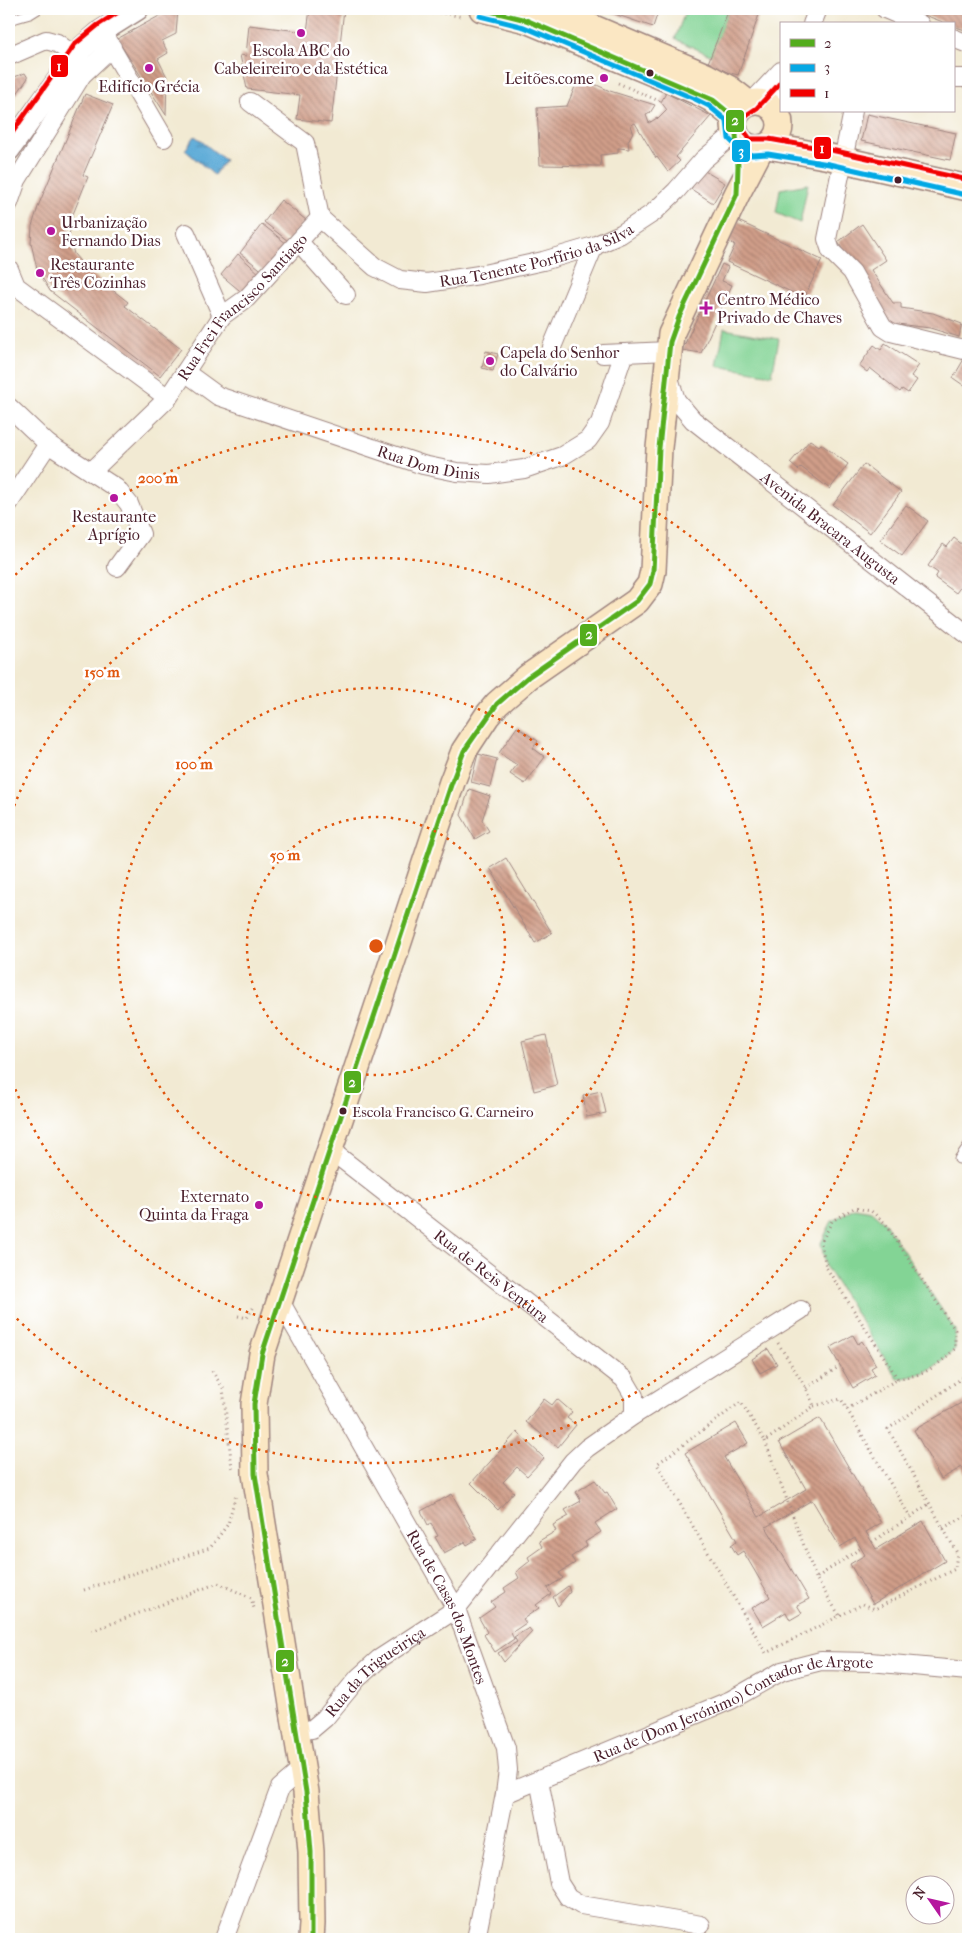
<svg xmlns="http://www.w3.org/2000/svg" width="977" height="1948" font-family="'IM FELL French Canon',serif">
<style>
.green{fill:#83d495;stroke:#667a60}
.water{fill:url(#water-ripples);stroke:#546682}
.building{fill:url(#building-back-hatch)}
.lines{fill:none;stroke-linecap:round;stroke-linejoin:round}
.service-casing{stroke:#9e847f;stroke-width:11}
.minor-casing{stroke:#9e847f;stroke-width:20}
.tertiary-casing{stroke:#9e847f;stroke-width:25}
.secondary-casing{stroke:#9e847f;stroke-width:28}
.path{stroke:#9e847f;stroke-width:3;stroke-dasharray:1 4;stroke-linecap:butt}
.service{stroke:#fff;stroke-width:9}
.minor{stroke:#fff;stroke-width:18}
.tertiary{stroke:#fff;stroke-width:22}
.secondary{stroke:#fbe7c3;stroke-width:25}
.bus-1-casing{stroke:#fff;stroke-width:9}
.bus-2-casing{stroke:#fff;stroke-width:9}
.bus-3-casing{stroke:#fff;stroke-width:9}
.bus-1{stroke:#54ad1d;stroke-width:5}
.bus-2{stroke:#06a8e4;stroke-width:5}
.bus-3{stroke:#f20000;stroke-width:5}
.ring{fill:none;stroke:#e0560e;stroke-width:2.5;stroke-dasharray:2.5 5}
.poi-dot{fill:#b5179e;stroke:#fff;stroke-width:2}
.bus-dot{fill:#4a1f2b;stroke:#fff;stroke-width:2}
.labels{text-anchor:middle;stroke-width:5;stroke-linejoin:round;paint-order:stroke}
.bus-label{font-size:15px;fill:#4a1f2b;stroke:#fff;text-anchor:start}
.poi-label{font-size:16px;fill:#4a1f2b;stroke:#fff;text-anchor:start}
.street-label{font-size:16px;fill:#4a1f2b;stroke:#fff}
.centre{fill:#e0560e;stroke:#fff;stroke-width:2.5}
.ring-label{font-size:15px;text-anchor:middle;font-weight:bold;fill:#e0560e;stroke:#fff;stroke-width:5;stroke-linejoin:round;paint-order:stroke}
.line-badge{stroke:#fff;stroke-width:2}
.badge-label{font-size:14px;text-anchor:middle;font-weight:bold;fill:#fff}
</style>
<defs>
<pattern id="water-ripples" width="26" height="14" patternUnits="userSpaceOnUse" patternTransform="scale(1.25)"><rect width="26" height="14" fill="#5eacd8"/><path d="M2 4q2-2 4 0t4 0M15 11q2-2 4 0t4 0" fill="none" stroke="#508baf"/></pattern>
<pattern id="building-back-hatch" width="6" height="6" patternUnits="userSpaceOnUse" patternTransform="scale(1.25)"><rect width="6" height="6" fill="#d09e89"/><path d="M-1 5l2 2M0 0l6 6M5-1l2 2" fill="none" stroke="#ab8070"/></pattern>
</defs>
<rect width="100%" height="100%" fill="#fff"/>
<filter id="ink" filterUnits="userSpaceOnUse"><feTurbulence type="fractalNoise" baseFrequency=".02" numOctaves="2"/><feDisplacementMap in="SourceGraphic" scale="10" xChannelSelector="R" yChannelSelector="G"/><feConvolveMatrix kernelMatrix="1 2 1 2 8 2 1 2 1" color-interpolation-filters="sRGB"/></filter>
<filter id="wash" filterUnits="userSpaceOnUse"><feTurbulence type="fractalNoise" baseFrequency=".0096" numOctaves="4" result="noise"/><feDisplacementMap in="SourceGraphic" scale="20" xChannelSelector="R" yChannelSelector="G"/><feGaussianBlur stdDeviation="1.12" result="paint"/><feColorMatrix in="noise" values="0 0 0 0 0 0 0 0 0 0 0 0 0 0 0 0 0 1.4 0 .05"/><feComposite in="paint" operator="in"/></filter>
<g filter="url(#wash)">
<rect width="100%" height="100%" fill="#f2ead3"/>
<path class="green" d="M686 9H729L712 56 675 39Z
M808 184 800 223 776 213 780 189Z
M724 329 779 339 772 375 717 366Z
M854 1208 871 1211 885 1223 955 1330V1349C933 1369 927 1374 898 1379L826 1267 821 1243 832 1221Z"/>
<path class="water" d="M195 136 225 160 214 175 185 150Z"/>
<g id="blocks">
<path class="building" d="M172 9H178L176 34 162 41 168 53 158 59 167 77 166 115 117 39Z
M310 9H344L331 123 297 119 300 95 247 89 240 55 246 56 249 25 307 32Z
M600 9H659L653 27Z
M729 9H761L738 75 719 70V68L708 63Z
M909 9H968V31L953 26V24H948Z
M25 73 28 78 9 105V79Z
M579 77 610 91 655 105 650 113 646 115 649 123 657 118 658 119 667 110 661 102 666 93 711 116 676 157 680 161 668 172 657 157 656 158 635 123 631 125 633 132 628 141 629 149 618 148V153L600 155 601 166 540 165 537 108 567 106Z
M85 94 113 105 83 175 88 177 71 219 69 236 74 254 88 271 128 302 125 306 181 349 160 376 50 291 37 269 31 243 32 226 39 204Z
M867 114 956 133 950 160 861 141Z
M703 170 725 183 713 203 691 189Z
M281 200 306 220 288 241 264 222Z
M738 221 822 260 804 298 727 262 735 245 728 242Z
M262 224 287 244 264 272 240 253Z
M862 224 886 260 871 270 893 303H901V308L933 313 962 324 959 337 930 328 889 323 838 242Z
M238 254 261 275 245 295 221 275Z
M722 264 728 267 722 281 732 285 701 353 682 350Z
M885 343 919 365 911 376 917 380 908 393 902 389 900 392 870 368 867 372 859 366 874 345 881 350Z
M486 351 498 354 493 371 482 368Z
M964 359 968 360V383L966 387 953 378Z
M810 440 819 446 821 444 848 464 830 489 801 467 798 470 790 463Z
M864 464 901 492 870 533 833 505Z
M906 505 928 521 902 556 880 540Z
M954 538 968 549V577L956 593 935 578 938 573 928 566 943 544 947 547Z
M517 727 538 741 533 748 545 757 525 784 510 774 517 765 499 753Z
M478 754 497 759 490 787 471 782Z
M469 789 490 796 482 820 489 831 475 839 461 815Z
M506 858 552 933 535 943 490 868Z
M546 1035 557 1085 534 1091 522 1041Z
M601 1091 606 1113 587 1117 583 1095Z
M853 1335 858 1344 862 1341 876 1365 871 1368 875 1375 853 1388 830 1348Z
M768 1349 777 1364 760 1373 752 1359Z
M544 1399 552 1405 557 1399 572 1412 567 1418 576 1425 558 1447 526 1422Z
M968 1399V1471L965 1473 962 1467 941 1479 914 1430Z
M820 1418 881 1523 866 1532 876 1549 923 1521 945 1561 873 1604 850 1564 865 1555 855 1538 840 1547 812 1500 766 1527 809 1599 797 1605 802 1613 790 1620 786 1612 763 1626 752 1608 770 1597 743 1551 737 1555 731 1545 737 1541 685 1453 736 1423 748 1443 724 1457 759 1517 806 1489 779 1442Z
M517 1432 544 1458 527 1476 517 1467 503 1482 514 1492 498 1510 471 1483Z
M595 1480 605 1493 607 1492 617 1509 595 1523 601 1532 585 1542 587 1546 571 1557 575 1563 559 1573 563 1578 547 1588 551 1594 536 1605 539 1608 523 1619 526 1623 511 1633 514 1639 495 1652 484 1635 487 1632 479 1618 495 1607 491 1602 506 1592 504 1588 519 1578 516 1572 530 1561 528 1557 542 1547 539 1541 556 1531 553 1525 569 1516 565 1510 581 1501 576 1492Z
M452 1494 477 1539 467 1545 465 1542 444 1553 435 1537 438 1536 431 1523 428 1525 421 1511Z
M568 1586 570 1592 558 1606 553 1597Z
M529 1628 532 1632 504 1662 498 1653 517 1642 514 1637Z"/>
</g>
</g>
<g filter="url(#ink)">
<use href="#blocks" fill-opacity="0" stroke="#9e847f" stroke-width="1"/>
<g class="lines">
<defs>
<path id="service" d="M9 20 30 14 38 9
M959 1159 968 1146"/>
<g id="minor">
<path d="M885 9 920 24"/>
<path d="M812 24 818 9"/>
<path d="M105 37 164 138"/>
<path d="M953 38 968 44"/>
<path d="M9 56 46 40 57 43 75 56"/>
<path d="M953 78H968"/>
<path d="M250 102 305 143 320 218"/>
<path d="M752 102 781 71"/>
<path d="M853 111 827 239 831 251 852 272 883 327 891 332 968 351"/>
<path d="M777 114 781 99"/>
<path d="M9 203 17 180 82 75 112 47"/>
<path id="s1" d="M320 218 375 267 400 280 427 283 479 275 543 261 594 246 621 234 653 213 676 191 703 160 735 133"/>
<path d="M186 233 222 316"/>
<path d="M299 242 346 295"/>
<path d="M9 269 16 286 168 398"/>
<path d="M552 347 594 246"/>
<path d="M603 354 668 351"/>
<path id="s2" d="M185 372 218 396 423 465 457 472 489 474 524 469 562 456 588 440 600 423 624 353"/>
<path id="s3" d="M669 378 676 400 693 420 968 635"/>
<path d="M9 407 48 444 116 488 129 504 141 534 117 567"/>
<path id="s4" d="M91 472 168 398 222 316 247 298 320 218"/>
<path d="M9 503 48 444"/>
<path id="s5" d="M329 1149 624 1379 634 1396V1415"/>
<path id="s6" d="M280 1301 456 1609 506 1748 508 1770 505 1794 476 1939"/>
<path id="s7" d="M296 1732 312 1729 325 1718 358 1678 379 1659 456 1609 573 1461 587 1448 634 1415 801 1310"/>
<path d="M539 1780 559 1883 568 1897 581 1905 701 1925"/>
<path id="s8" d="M505 1794 731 1700 782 1671 821 1661 870 1662 968 1671"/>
<path d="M224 1939 280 1788 302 1769"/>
</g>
<path id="tertiary" d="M9 149 81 49 102 31 137 9"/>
<path id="secondary" d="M482 9 526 20 698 92 713 100 735 118
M549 9 706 76 730 89 748 103
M734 125a23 23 0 1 1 46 0a23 23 0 1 1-46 0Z
M768 146 830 157 968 188
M311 1939 312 1924 311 1852 306 1792 255 1474 254 1404 262 1354 452 782 464 751 487 716 497 704 528 677 637 601 650 584 653 571 659 448 671 334 737 194 761 148"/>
</defs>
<use href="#service" class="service-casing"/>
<use href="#minor" class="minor-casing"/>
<use href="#tertiary" class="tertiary-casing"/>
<use href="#secondary" class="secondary-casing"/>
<path class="path" d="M404 9 442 13 463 17
M618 83 659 101 661 97
M569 351 588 353
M238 1316 247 1318 255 1305
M778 1343 806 1388 814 1406 765 1441 741 1402 657 1464 766 1653 863 1604 875 1609 955 1569 957 1553 888 1429 968 1374
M212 1371 223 1388 232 1468
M806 1388 837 1368
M814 1406 841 1399 910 1517 929 1504
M847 1409 898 1379 826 1267 821 1243 832 1221 854 1208 871 1211 885 1223 955 1330V1349C933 1369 927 1374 898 1379
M765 1441 816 1578
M943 1528 968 1515
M872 1542 910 1517
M84 1590 210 1548 228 1524 236 1494
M839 1615 816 1578 861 1548
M92 1631 218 1583 251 1598 254 1608"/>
<use href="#service" class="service"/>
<use href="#minor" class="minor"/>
<use href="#tertiary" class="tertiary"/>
<use href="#secondary" class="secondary"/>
<defs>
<path id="bus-1" d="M311 1939V1852L306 1792 255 1474 254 1404 262 1354 452 782 464 751 497 704 528 677 637 601 650 584 653 571 659 448 670 342 679 317 737 194 738 166 735 118 713 100 526 20 482 9"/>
<path id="bus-2" d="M480 16 524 27 695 99 709 106 727 121 729 139 742 152 752 155 768 154 829 164 966 195"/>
<path id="bus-3" d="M781 82 757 108 745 116 742 128 750 139H769L831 150 968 180
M9 137 75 44 98 25 123 9"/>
</defs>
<use href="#bus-1" class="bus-1-casing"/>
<use href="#bus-2" class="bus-2-casing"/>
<use href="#bus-3" class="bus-3-casing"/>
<use href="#bus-1" class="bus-1"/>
<use href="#bus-2" class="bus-2"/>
<use href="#bus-3" class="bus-3"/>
</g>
</g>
<g class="ring">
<circle cx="376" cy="946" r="129"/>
<circle cx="376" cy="946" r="258"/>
<path d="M9 820A388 388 0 1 1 9 1072"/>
<path d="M10 580A517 517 0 1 1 10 1312"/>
</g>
<g class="poi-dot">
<circle cx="301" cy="33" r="5"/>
<circle cx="149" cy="68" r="5"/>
<circle cx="604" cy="78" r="5"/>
<circle cx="51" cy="231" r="5"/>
<circle cx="40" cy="273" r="5"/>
<path d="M703.5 300.5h5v5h5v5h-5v5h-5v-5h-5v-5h5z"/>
<circle cx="490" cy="361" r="5"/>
<circle cx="114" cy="498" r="5"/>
<circle cx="259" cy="1205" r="5"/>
</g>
<g class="bus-dot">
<circle cx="650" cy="73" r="4.5"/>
<circle cx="898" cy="180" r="4.5"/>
<circle cx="343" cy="1111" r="4.5"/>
</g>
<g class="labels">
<g class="bus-label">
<text x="352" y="1117">Escola Francisco G. Carneiro</text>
</g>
<g class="poi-label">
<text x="301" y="56" text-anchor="middle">Escola ABC do<tspan x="301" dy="18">Cabeleireiro e da Estética</tspan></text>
<text x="594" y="84" text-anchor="end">Leitões.come</text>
<text x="149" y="92" text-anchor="middle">Edifício Grécia</text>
<text x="61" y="228">Urbanização<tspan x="61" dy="18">Fernando Dias</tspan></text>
<text x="50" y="270">Restaurante<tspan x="50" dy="18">Três Cozinhas</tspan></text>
<text x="717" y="305">Centro Médico<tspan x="717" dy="18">Privado de Chaves</tspan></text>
<text x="500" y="358">Capela do Senhor<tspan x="500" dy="18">do Calvário</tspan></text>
<text x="114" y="522" text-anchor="middle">Restaurante<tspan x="114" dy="18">Aprígio</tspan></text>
<text x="249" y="1202" text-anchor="end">Externato<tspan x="249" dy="18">Quinta da Fraga</tspan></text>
</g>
<g class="street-label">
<text dy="6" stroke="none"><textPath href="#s1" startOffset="242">Rua Tenente Porfírio da Silva</textPath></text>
<text dy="6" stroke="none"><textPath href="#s4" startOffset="225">Rua Frei Francisco Santiago</textPath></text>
<text dy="6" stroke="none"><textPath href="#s2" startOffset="262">Rua Dom Dinis</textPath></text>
<text dy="6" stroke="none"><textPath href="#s3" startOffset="224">Avenida Bracara Augusta</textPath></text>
<text dy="6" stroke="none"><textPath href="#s5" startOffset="206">Rua de Reis Ventura</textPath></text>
<text dy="6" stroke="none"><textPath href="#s6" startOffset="349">Rua de Casas dos Montes</textPath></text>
<text dy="6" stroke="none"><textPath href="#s7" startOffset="102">Rua da Trigueiriça</textPath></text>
<text dy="6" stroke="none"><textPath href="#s8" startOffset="246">Rua de (Dom Jerónimo) Contador de Argote</textPath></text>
</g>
</g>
<circle cx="376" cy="946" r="8" class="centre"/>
<g class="ring-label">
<text x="158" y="483">200 m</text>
<text x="102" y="677">150 m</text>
<text x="194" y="769">100 m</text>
<text x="285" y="860">50 m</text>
</g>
<g class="line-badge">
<rect x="50" y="54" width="19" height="24" rx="5" fill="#f20000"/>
<rect x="725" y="109" width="20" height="24" rx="5" fill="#54ad1d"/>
<rect x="813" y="136" width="19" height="24" rx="5" fill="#f20000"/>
<rect x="731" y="139" width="20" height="24" rx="5" fill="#06a8e4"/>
<rect x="579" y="623" width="19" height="24" rx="5" fill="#54ad1d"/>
<rect x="343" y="1070" width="19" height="24" rx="5" fill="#54ad1d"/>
<rect x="275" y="1649" width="20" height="24" rx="5" fill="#54ad1d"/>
</g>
<g class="badge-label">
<text x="59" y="71">1</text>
<text x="735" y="125">2</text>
<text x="822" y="153">1</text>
<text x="741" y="156">3</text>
<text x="589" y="639">2</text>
<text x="352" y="1087">2</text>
<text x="285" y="1666">2</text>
</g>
<rect width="977" height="1948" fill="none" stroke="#fff" stroke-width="30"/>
<rect x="780" y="22" width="175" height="90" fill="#ffffff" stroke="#b7a5aa"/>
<rect x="790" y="39" width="25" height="8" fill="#54ad1d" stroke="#b7a5aa"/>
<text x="824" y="48" font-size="15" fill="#4a1f2b">2</text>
<rect x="790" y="64" width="25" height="8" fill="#06a8e4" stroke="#b7a5aa"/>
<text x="824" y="72" font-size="15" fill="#4a1f2b">3</text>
<rect x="790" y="89" width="25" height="8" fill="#f20000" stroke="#b7a5aa"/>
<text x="824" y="98" font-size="15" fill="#4a1f2b">1</text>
<g transform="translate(930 1900) rotate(304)"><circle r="24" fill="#ffffff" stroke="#b7a5aa"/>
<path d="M0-4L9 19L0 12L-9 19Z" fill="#b5179e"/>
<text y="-8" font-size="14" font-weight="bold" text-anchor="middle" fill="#4a1f2b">N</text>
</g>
</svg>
